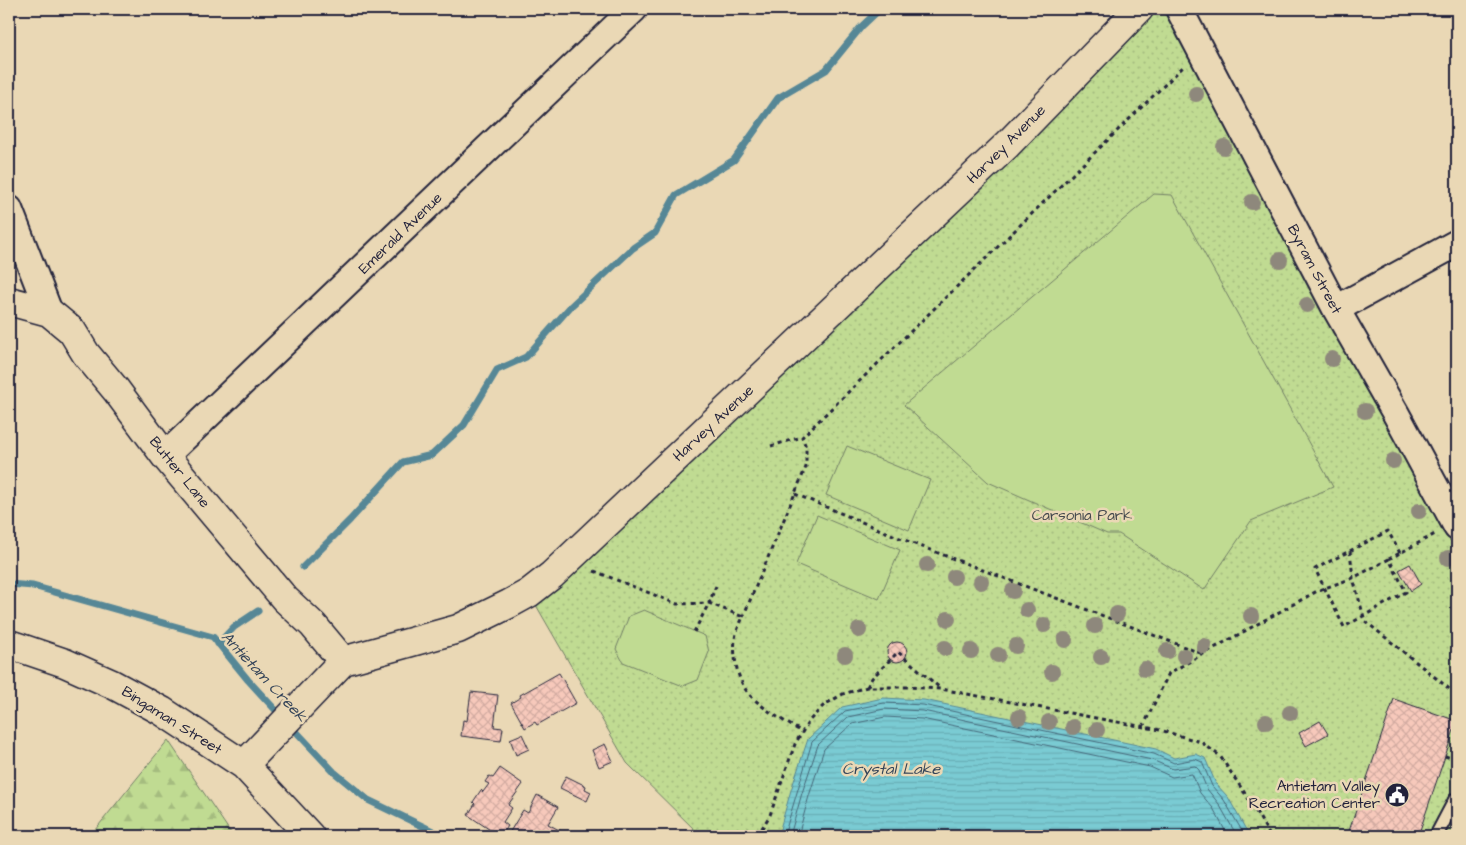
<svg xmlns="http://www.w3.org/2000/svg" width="1466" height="845" font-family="'Architects Daughter',sans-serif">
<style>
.forest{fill:url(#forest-firs);stroke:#717e66}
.park{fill:url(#park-dots);stroke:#717e66}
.pitch{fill:#c0db92;stroke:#717e66}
.water{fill:url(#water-rules);stroke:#578796}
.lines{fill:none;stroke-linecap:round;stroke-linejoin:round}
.shore{stroke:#456678;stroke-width:1}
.stream{stroke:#578796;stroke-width:7}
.building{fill:url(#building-cross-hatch);stroke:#22223b}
.lane-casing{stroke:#22223b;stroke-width:16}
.street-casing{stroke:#22223b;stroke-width:30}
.secondary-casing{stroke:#22223b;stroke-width:31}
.path{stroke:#22223b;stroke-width:3;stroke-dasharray:4 4;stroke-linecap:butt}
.lane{stroke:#ead8b5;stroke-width:12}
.street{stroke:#ead8b5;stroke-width:26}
.secondary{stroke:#ead8b5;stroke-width:28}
.tree{fill:#8e887b}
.labels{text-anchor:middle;stroke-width:5;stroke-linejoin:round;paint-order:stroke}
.street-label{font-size:15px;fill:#22223b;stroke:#ead8b5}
.park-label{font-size:15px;fill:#42474c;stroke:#ead8b5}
.poi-label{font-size:15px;fill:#22223b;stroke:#ead8b5;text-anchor:end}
.water-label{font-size:16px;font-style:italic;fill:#344459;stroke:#ead8b5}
</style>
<defs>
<pattern id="forest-firs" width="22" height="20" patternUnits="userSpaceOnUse" patternTransform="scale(1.25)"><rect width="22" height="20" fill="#c0db92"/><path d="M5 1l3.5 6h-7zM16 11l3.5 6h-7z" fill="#a5bc7f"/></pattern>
<pattern id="park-dots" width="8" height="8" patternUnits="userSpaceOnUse" patternTransform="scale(1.25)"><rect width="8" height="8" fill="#c0db92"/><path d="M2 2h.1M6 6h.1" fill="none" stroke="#a5bc7f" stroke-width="1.8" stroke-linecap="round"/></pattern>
<pattern id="water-rules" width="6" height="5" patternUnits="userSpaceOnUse" patternTransform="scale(1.25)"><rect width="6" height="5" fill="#7acbd3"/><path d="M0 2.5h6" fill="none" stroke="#69aeb6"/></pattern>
<pattern id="building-cross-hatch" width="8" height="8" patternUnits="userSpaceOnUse" patternTransform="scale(1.25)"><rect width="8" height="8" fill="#f7c9bb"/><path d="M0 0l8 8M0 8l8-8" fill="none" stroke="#d3aca2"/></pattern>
</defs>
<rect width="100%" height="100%" fill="#ead8b5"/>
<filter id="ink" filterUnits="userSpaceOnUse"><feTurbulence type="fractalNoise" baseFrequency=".02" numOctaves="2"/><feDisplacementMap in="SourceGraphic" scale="10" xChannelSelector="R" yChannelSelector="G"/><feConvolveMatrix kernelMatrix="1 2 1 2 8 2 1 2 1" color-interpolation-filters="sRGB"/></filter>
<g filter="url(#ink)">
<path class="forest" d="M168 740 233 836H90Z"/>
<path class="park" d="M1139 9H1179L1457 527V836H701L627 763 529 593Z"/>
<path class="pitch" d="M1154 194 1172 195 1333 487 1251 521 1204 590 1119 534H1107L988 482 904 405Z
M847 446 930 480 909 530 826 495Z
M817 515 900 550 879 599 796 564Z
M644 610 705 636 709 652 698 680 683 686 623 662 616 649 629 616Z"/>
<path class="water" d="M883 698 924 700 1156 749 1174 758 1196 754 1205 758 1216 784 1228 797 1245 828 1252 836H778L791 790 808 739 842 707Z"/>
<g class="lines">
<path class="shore" d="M784 836 812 742 845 711 884 703 923 705 1154 754 1174 763 1195 759 1202 762 1212 786 1224 800 1245 836
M790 836 802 793 818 745 848 717 884 709 923 711 1152 760 1173 769 1195 766 1199 770 1207 789 1219 804 1237 836
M798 836 809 796 824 749 852 724 885 717 922 719 1150 767 1172 777 1192 774 1200 793 1213 808 1228 836"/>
<path class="stream" d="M303 567 350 520 403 462 432 455 464 425 497 370 526 357 571 306 633 248 655 233 676 195 734 160 778 98 826 70 861 27 880 9
M9 584 33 586 213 637 248 680 282 717
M218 644 234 627 258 611
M290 725 334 772 368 800 443 836"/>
</g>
<path class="building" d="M1410 564 1421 584 1411 591 1399 570Z
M887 652a10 10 0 1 1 20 0a10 10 0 1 1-20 0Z
M559 673 576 703 537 725 535 722 525 728 511 703 521 697 520 695Z
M471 692 498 695 494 727 503 728 501 741 461 736 463 720 467 721Z
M1394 699 1457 721 1418 836H1355L1348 834Z
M1320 721 1328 734 1306 746 1299 733Z
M522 734 529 749 516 755 510 739Z
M605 744 613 761 599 767 592 750Z
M500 768 523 784 508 805 512 808 503 822 508 826 501 836H499L468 815 475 804 473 802 481 790 483 792 489 784 485 782 489 776 493 778Z
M566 776 586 786 585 789 591 792 587 801 560 788Z
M537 795 558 807 548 824 570 836H511L508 835 523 810 528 813Z"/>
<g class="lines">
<defs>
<path id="lane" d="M1436 836 1455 800 1457 799"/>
<path id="street" d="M1179 9 1336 309 1396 414 1457 527
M9 209 49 312
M1336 309 1457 243
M165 456 634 9"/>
<path id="secondary" d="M9 301 49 312 72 331 86 354 116 390 165 456 285 599 313 625 343 661
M9 644 65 663 112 684 162 711 244 765 310 836
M244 765 343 661 458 629 509 604 529 593 552 575 1007 145 1139 9"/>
</defs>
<use href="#lane" class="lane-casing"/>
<use href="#street" class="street-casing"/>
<use href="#secondary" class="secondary-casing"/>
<path class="path" d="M771 446 802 437
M795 494 912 543 1203 654
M1350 551 1353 578 1365 621 1457 695
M1400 553 1388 531 1315 569 1344 627 1406 592 1389 559 1435 534
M594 571 677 604 709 603 716 586
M743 617 806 467V447L802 437 1183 67
M694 632 709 603 743 617C740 624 736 631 735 639 733 657 737 680 749 694 764 710 784 721 802 732
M867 687 872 678 898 652 940 688
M1143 727 1169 673 1319 590 1353 578 1389 559
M1445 756 1457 760
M759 836V833L770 815 795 744 809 721 824 705 843 694 867 687H906L941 689 1160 730 1201 742 1220 756 1250 801 1270 836"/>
<use href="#lane" class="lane"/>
<use href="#street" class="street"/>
<use href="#secondary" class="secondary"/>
</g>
<g class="tree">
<circle cx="1196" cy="94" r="8"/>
<circle cx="1224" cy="147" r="8"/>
<circle cx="1252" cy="202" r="8"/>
<circle cx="1280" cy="260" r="8"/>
<circle cx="1307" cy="305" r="8"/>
<circle cx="1332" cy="359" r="8"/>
<circle cx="1365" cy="411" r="8"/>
<circle cx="1393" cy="461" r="8"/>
<circle cx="1419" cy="511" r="8"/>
<circle cx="1448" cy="558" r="8"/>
<circle cx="927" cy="565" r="8"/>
<circle cx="954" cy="577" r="8"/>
<circle cx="981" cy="582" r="8"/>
<circle cx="1013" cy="591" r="8"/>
<circle cx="1027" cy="610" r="8"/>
<circle cx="1117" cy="614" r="8"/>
<circle cx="1251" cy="616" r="8"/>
<circle cx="948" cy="619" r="8"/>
<circle cx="1044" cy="625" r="8"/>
<circle cx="1095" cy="626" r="8"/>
<circle cx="859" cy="630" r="8"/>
<circle cx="1065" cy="640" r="8"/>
<circle cx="1016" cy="646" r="8"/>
<circle cx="1204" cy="646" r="8"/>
<circle cx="945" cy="648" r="8"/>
<circle cx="971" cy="651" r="8"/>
<circle cx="1167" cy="651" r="8"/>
<circle cx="845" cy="655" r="8"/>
<circle cx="998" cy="655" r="8"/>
<circle cx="1184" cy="656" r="8"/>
<circle cx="1101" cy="657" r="8"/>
<circle cx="1145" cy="669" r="8"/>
<circle cx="1052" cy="672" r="8"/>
<circle cx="1290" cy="713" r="8"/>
<circle cx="1019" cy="717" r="8"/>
<circle cx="1049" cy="722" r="8"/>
<circle cx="1266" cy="722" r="8"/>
<circle cx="1073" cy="727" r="8"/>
<circle cx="1097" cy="730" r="8"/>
</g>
</g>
<defs>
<symbol id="civic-disc" viewBox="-11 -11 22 22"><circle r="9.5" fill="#22223b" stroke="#ead8b5"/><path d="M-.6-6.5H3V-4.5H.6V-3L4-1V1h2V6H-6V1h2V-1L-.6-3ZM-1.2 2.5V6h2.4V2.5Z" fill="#fff"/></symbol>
</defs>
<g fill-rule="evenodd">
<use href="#civic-disc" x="1383" y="781" width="28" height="28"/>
</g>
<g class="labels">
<g class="street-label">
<text transform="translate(1006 144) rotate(-45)" y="5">Harvey Avenue</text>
<text transform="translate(400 233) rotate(-44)" y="5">Emerald Avenue</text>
<text transform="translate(1315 269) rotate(62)" y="5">Byram Street</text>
<text transform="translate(713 423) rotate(-43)" y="5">Harvey Avenue</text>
<text transform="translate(180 472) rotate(51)" y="5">Butter Lane</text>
<text transform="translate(172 720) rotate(32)" y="5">Bingaman Street</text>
</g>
<g class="park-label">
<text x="1082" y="520">Carsonia Park</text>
</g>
<g class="poi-label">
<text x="1380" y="791">Antietam Valley<tspan x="1380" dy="17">Recreation Center</tspan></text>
</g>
<g class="water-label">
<text transform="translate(265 676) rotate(47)" y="6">Antietam Creek</text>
<text x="891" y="774">Crystal Lake</text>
</g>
</g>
<rect width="1466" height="845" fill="none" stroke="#ead8b5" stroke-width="30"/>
<rect x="15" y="15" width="1436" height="815" fill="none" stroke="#22223b" stroke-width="2" filter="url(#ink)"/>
</svg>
